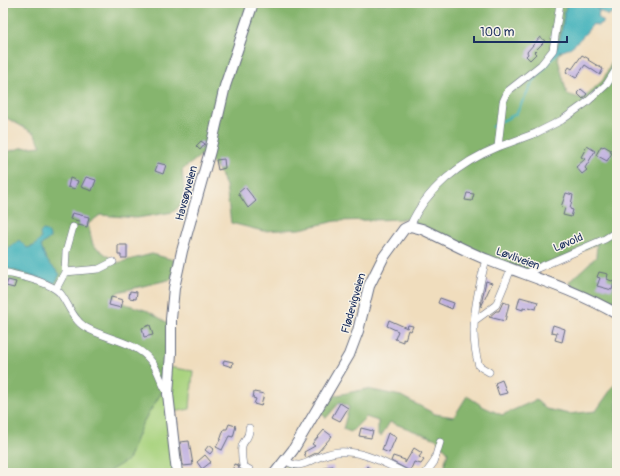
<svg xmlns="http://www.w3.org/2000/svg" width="620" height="476" font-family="Pangolin,sans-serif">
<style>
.green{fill:#a9d37f;stroke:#62816e}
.forest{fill:#86b56e;stroke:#507266}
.water{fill:#42b2bb;stroke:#2e708c}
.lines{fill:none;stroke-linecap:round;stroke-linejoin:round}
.stream{stroke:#42b2bb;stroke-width:2}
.building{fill:#beaee0}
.minor-casing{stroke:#666c7f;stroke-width:8}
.secondary-casing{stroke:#666c7f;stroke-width:12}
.minor{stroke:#fff;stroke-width:7}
.secondary{stroke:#fff;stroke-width:10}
.labels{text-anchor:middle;stroke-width:3;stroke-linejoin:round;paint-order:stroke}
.street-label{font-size:11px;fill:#1b2f5e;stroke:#f7f3e8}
</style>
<rect width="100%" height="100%" fill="#f7f3e8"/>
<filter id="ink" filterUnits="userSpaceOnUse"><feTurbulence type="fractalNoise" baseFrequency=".025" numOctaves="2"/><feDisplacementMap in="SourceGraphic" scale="8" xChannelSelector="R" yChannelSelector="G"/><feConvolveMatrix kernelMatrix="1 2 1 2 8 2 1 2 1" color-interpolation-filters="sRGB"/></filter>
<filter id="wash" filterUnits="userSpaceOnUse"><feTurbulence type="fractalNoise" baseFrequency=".012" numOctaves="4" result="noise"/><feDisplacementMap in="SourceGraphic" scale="16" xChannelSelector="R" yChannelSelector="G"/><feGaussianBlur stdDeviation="0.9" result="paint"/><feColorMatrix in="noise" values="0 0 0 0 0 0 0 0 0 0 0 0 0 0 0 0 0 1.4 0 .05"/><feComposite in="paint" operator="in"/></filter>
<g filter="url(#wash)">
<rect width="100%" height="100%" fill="#f0ddbd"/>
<path class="green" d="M168 367 193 371 190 409 168 413 173 473H106L128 459 142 424 160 395Z
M285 466H288L303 473H281Z"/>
<path class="forest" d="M3 3H567C562 22 563 40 552 57H554L559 51 562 52 558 54V59L567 94 583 99 603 80 617 52V299L609 302 575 288 569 282 596 257 597 244 528 272 440 237 408 219 336 221 300 229 263 231 231 223 226 186 218 169 203 154 182 170 185 201 173 212 137 218 100 215 88 224 93 245 117 263 152 254 174 260 172 279 118 292 113 300 148 311 168 323V367L160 395 142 424 128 460 106 473H3V153L21 148 41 146 34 133 3 116Z
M617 381V473H446L445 462 448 452 436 439 390 422 381 436 378 435V421L366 417 351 432 343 429 349 407 340 402 326 418 321 413 329 398 337 395 367 389 401 396 435 414 454 417 467 396 484 407 502 415 536 400 546 409 569 414 596 411Z"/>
<path class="water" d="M567 3H617V12L609 14 608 16 596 8 599 11 598 17 604 22 599 24 598 26 593 24C586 33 570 53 559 51L554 57H552C564 38 561 23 567 3Z
M43 230C47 231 50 233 50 238L41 245C44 260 50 264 60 274L55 283 3 267V249L10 248 19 240 27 248 34 246 41 239 40 233Z"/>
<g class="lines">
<path class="stream" d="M502 121 516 114 532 83 558 52
M492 127 498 123"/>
</g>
<g id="blocks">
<path class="building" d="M540 37 545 41 534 52 536 54 530 60 526 56 528 54 527 52Z
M582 55 589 59 588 60 603 69 600 75 585 65 576 78 566 72 569 67 572 69Z
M581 89 587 94 583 99 577 93Z
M201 141 205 144 200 150 196 146Z
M587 146 595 151 585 168 587 170 582 174 576 167 585 159 581 157Z
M601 146 603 147 604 146 611 150 610 152 612 153 607 161 596 155Z
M224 159 225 168 218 170 216 160Z
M158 163 166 165 163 174 155 171Z
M86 177 96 180 92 191 81 187Z
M70 178 78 181 75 189 68 187Z
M245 187 256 201 248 208 238 193Z
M467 193 474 194 472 201 465 200Z
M566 193 573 195 570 209 573 210 571 217 563 215 565 208 561 207Z
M72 213 89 217 87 227 78 225 79 221 70 219Z
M118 245H127V258H121V255H118Z
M599 272 608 274 607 279 614 282 612 290 597 286 600 278 597 277Z
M8 280 16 282 14 288 6 286Z
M486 281 492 283 481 307 482 300Z
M130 291 137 292 136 299 129 298Z
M111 297 123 300 121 308 109 305Z
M520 297 538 302 536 309 529 307 528 309 523 308V310L517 308Z
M440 298 454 303 452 309 438 303Z
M503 302 509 304 505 321 489 317 496 311H499Z
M389 320 407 328 408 325 413 326 411 331 408 330 405 340 403 339V342L395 339 398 331 387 326Z
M150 325 153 335 144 337 142 328Z
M553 325 565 329 562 342 555 340 557 333 551 332Z
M224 360 233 362 232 367 223 364Z
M502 380 507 393 499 395 495 383Z
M254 392 264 394 261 406 254 404 256 399 253 398Z
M340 403 348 408 340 421 332 417Z
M229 424 236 426 233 437 229 436 222 450 216 447 221 438 224 429H227Z
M361 428 373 431 371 438 359 436Z
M324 430 332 436 318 452 306 458 304 452 315 446 312 444Z
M388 433 396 437 389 453 382 450Z
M189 441 193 465 183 466 180 442Z
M209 445 214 449 210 454 205 450Z
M414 448 422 453 419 457 424 460 421 464 414 462 410 471 391 461 393 456 405 460V463Z
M205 455 211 462 202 469 197 462Z
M234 464 238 465 239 469 238 473H232Z
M333 466 334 473H326L325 467Z
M367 466 375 473H361Z"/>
</g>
</g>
<g filter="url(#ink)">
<use href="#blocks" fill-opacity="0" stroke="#666c7f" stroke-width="1"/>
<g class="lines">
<defs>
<path id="minor" d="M498 147 536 133 562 120 586 103 607 84 617 68
M410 226C426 189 461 162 498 147L503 102 508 91 541 65 553 50 560 3
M486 259C477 294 468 330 479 366L489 372
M3 272C18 276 49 281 60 293 68 303 73 320 85 327 107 340 134 340 151 361 159 370 161 384 168 394
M65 272 99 269 113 262
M526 273 605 239 613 234 617 229
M56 289 65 272 66 252 73 227
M474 321 496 305 511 269
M249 428C250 438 244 439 242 446 241 452 242 460 243 466L250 470 251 473
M285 460C300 471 308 461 322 456 330 453 339 451 347 452 367 453 387 464 405 473
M426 473 434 462 440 442"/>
<path id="secondary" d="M177 473 168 394 171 353V319L174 288 182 251 210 151 225 86 253 3
M275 473 293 450 349 355 358 331 369 286 383 258 404 229 410 226 422 229C444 239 465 251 488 260 531 277 576 290 617 314"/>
</defs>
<use href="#minor" class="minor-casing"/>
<use href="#secondary" class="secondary-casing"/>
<use href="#minor" class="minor"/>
<use href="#secondary" class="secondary"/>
</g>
</g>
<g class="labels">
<g class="street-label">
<text transform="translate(186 193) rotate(-75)" y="4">Havsøyveien</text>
<text transform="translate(568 242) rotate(-23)" y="4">Løvold</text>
<text transform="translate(518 258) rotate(20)" y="4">Løvliveien</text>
<text transform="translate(353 303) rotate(-74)" y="4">Flødevigveien</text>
</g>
</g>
<rect width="620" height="476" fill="none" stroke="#f7f3e8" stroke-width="16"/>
<path d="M474 36v6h93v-6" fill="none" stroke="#1b2f5e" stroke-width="2"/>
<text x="480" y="36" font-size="12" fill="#1b2f5e" stroke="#f7f3e8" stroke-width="3" paint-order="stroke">100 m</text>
</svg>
